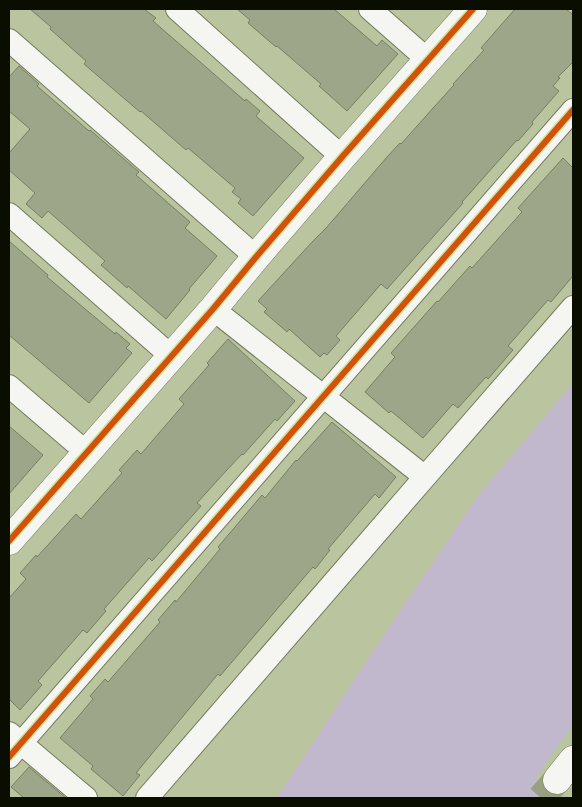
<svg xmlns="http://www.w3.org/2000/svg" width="582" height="807" font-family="'Fira Sans',sans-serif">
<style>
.green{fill:#c2b8cd}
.building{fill:#9da688;stroke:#777f62}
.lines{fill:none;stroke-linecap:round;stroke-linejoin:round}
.trunk-tunnel{stroke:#97a080;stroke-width:28;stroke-dasharray:28 14;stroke-linecap:butt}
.minor-casing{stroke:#737b5d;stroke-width:24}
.tertiary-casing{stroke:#737b5d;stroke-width:29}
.trunk-casing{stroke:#737b5d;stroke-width:29}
.minor{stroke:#f5f6f1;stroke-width:22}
.tertiary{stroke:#f5f6f1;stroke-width:28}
.trunk{stroke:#f5f6f1;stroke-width:28}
.cycleway-casing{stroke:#cde29e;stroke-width:9}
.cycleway{stroke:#d2520b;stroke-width:6}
</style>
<rect width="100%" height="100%" fill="#bac5a0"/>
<path class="green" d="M573 383V724L535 779 562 798H277L370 656 477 497Z"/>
<path class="building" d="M30 9H144L156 18 153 21 245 101 246 99 260 111 256 116 304 158 253 216 238 203 241 199 232 192 235 188 188 148 186 150 141 111 140 112 84 64 86 61 50 29 51 27Z
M237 9H334L377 46 382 40 398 54 347 111 319 86 321 84 277 46 276 47 248 23 250 20Z
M515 9H566L573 15V62L558 77 560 78 553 86 559 91 532 122 533 124 518 141 517 140 462 202 463 203 387 289 381 284 336 336 340 340 327 355 324 353 320 357 289 329 287 332 264 312 267 309 258 301 313 241 327 227 387 157 400 143 401 144 434 107 454 85 453 84 484 50 481 48Z
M19 66 39 84 37 86 89 131 90 130 139 172 136 175 190 222 185 228 217 256 189 289 190 290 166 319 128 286 127 288 101 265 105 261 48 211 42 218 26 204 35 193 9 170V153L30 129 9 111V77Z
M563 158 573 168V276L551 302 548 300 508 346 513 350 488 379 486 377 458 408 453 404 423 438 391 411 389 413 365 392 395 357 391 353 437 301 438 302 470 266 472 268 522 212 518 208Z
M9 241 48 275 47 277 115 334 116 332 130 344 126 348 132 353 89 403 9 335Z
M228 339 295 401 277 421 275 419 243 455 242 454 226 471 197 503 201 506 152 561 149 558 104 609 106 611 87 633 83 630 38 681 42 685 20 710 9 699V598L26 579 20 573 36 555 37 557 76 514 81 519 122 473 119 470 137 450 141 454 184 404 179 399 209 365 207 363Z
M332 422 396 477 379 498 375 494 328 549 330 550 315 569 313 567 220 676 218 674 136 773 140 775 123 796 91 769 93 766 60 738 93 699 90 696 105 679 108 682 160 622 158 620 175 600 176 602 220 549 218 547 262 495 265 498 296 460 297 461Z
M9 426 43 455 9 494Z
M29 767 66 798H24L11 787Z"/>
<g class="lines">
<path class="trunk-tunnel" d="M541 798 557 780"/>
<defs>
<path id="minor" d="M177 9 342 157
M370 9 428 60
M9 40 256 257
M9 214 171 356
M213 309 425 477
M9 386 86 452
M9 733 86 798
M9 757 573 110
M147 798 425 477 573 307"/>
<path id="tertiary" d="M9 541 213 309 256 257 342 157 473 9"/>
<path id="trunk" d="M557 780 573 760"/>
</defs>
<use href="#minor" class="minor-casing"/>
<use href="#tertiary" class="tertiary-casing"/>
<use href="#trunk" class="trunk-casing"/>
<use href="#minor" class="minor"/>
<use href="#tertiary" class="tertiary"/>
<use href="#trunk" class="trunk"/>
<defs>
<path id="cycleway" d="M9 541 213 309 256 257 342 157 473 9
M9 757 573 110"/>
</defs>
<use href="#cycleway" class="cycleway-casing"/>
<use href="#cycleway" class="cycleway"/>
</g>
<rect width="582" height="807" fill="none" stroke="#090e00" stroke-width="20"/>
</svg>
